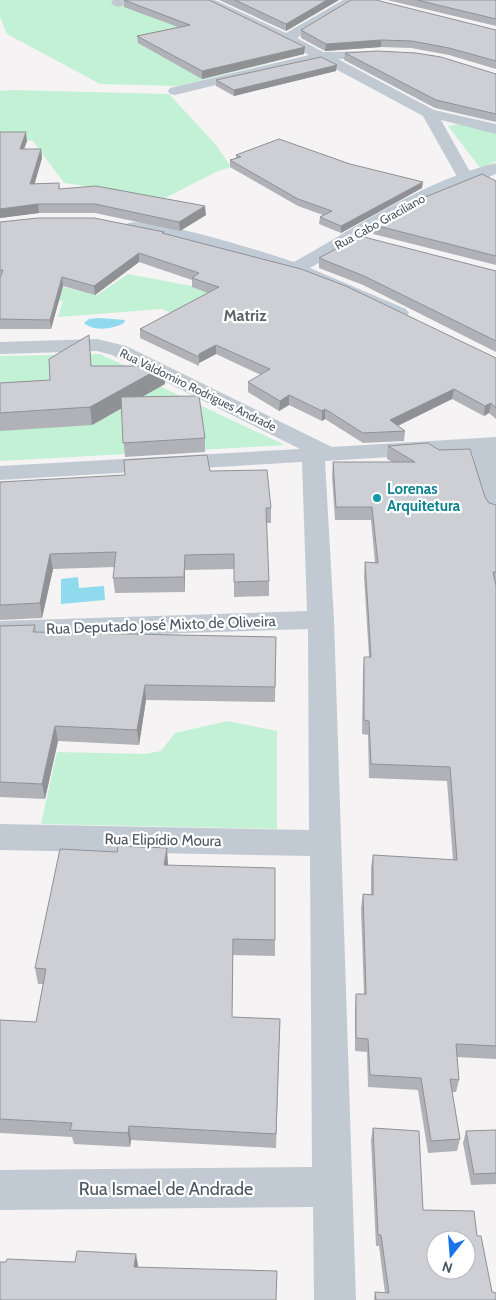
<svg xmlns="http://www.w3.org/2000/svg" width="496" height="1300" font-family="Cabin,sans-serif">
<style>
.green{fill:#c3f1d5}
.water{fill:#90daee}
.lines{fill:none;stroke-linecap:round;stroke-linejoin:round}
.street{fill:#c1cad2;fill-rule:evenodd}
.secondary{fill:#c1cbd6;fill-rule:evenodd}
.wall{fill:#b0b2b7}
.shaded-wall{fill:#909195}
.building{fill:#cdcfd5;stroke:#909195;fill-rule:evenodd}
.culture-dot{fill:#0f9aa8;stroke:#fff;stroke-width:2}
.labels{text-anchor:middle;stroke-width:4.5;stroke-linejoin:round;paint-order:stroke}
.far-street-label{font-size:12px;fill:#4a5661;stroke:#fff}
.culture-label{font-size:15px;font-weight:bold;fill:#0d838f;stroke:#fff;text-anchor:start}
.street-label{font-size:15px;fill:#4a5661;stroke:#fff}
.far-district-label{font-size:16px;font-weight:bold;fill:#5f6368;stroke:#fff}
.near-street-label{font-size:18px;fill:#4a5661;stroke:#fff}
</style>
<rect width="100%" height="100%" fill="#f5f3f3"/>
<path class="green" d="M0 0H129L270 63 178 86 100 84 7 34 0 17Z
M11 90 169 94 216 145 231 167 218 171 165 198 64 183 33 141 0 137V91Z
M462 124 496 133V161L481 169 448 126Z
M128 274 229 293 196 324 162 309 58 317 63 301 37 299 43 279 67 288 97 295Z
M100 354 136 371 157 385 285 445 0 461V356Z
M227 721 277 731V829L41 824 57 752 145 754 161 751 175 733Z"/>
<path class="water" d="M99 318 125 320 124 323C113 329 94 332 84 323L89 319Z
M78 577 79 588 104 586 105 600 61 604V579Z"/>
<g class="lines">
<path class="street" d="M113 0H135L133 3 117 7 111 3Z
M199 0H215L286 33 343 0H358L297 38 323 52 387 51 389 54 382 58 338 59 434 110 496 124V134L441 120 474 179 466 184 460 182 423 116 319 60 175 95 170 94 168 91 170 88 309 55Z
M97 339 126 346 332 447 496 437V517L487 515 484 510 472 452 325 461 334 620 356 1300H314L313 1207 0 1210V1170L312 1167 310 856 0 850V824L309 830 308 629 0 639V621L307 611 302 462 0 480V466L300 449 112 355 97 351 0 354V342Z"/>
<path class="secondary" d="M496 163V174L416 207 310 268 406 309 409 313 406 317 399 319 329 288 263 264 199 246 128 231 125 227 128 223C153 217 264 252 294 262 358 226 423 181 496 163Z"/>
</g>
<path class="wall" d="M124 0 304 54 202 79 138 43 137 36 178 27 124 7Z
M219 0H339L286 31Z
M387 0H496V26Z
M301 30H496V69L449 55 411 48 381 47 325 51 301 38Z
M345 53 496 74V122L435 108 344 60Z
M336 71 234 96 216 86V80Z
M0 132 27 141 24 149H41L42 158 34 184 59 183 60 189 206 215 180 231 95 213H39L0 218Z
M236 155 422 188 341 233 319 224 320 217 323 215 298 206 230 167V160L236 158Z
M496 181V265L373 234 374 225Z
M0 222 164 233 496 358V419L489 413 484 416 452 399 398 426 405 431 404 441 363 443 325 419 322 421 289 405 279 411 248 392V382L261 375 216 354 199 363V366L140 338V329L208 293 192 287V280L139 262 95 295 63 286 51 329H0Z
M319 258 496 271V352L363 285 319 268Z
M91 353V366H164L165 384 141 397 205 438V452L125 457 121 408 92 425 0 431V383L50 380Z
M388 446 485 497 489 503 496 505V1059L457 1057 459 1080 456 1092H452L460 1139 457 1151 428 1153 418 1090 368 1087 367 1052 355 1051V1007L356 994H364L361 908 363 894 371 895V868L373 855 453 860 447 781 369 778 368 735 362 734 363 671 364 657H369L364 576 365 562 375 563 371 520H335L332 476 333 462H392L387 459Z
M210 471 271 508V523H266L269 581V596L234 597V569L185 570V592L115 593 113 578 115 567 53 569 42 618 0 620V482Z
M35 625 36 632 276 637 275 702 146 700 139 745 58 741 45 799 0 797V626Z
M168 865 275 940V956L233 955 232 1017 280 1019 276 1148 131 1140 130 1147 74 1144 72 1137 0 1133V1020L36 1022 43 984H38L35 968Z
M373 1128 423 1210 477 1236 492 1292 496 1300H374L375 1292 385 1293 379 1246H376L371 1140Z
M496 1130V1184L471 1185 463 1143 466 1131Z"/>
<path class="shaded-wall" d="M327 0H339L286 31V24Z
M381 40V47L325 51 326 44Z
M305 47 304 54 202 79V71Z
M337 65 336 71 234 96V90Z
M26 132 27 141 21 157 20 149Z
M41 149 42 158 32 193 30 184Z
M423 182 422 188 341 233V226Z
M38 204 39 213 0 218V209Z
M205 206 206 215 180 231 179 222Z
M139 253V262L95 295 94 286Z
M62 277 63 286 51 329 50 320Z
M216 345V354L199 363V354Z
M164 366 165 384 92 425 90 407Z
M454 389 452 399 389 430 390 420Z
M289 395V405L279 411 280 401Z
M491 403 489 413 484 416 485 406Z
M325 409V419L322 421V411Z
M50 554 53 569 42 618 40 603Z
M185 555V592L184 577Z
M145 685 146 700 139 745 137 730Z
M55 726 58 741 45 799 42 784Z
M167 848 168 864 166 881 164 865Z
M129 1126 131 1140 130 1147 128 1133Z
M136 1254 138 1265 136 1279 134 1267Z"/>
<path class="building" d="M124 0H209L305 47 202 71 137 36 190 25Z
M235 0H327L286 24Z
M351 0H376L496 30V61L449 48 412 41 381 40 326 44 301 30Z
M417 0H496V19Z
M377 51 416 53 441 57 496 74V114L436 100 345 53Z
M321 57 337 65 234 90 216 80Z
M0 132H26L20 149H41L30 184 59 183V189L96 186 205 206 179 222 95 204H38L0 209Z
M279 139 350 164 423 182 341 226 320 217 332 211 298 199 230 160 241 157 236 155Z
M482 174 496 181V256L374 225 418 200Z
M38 218H94L164 232 162 233 301 269 348 287 496 358V408L491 403 485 406 454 389 390 420 405 431 363 433 325 409 322 411 289 395 280 401 248 382 270 369 216 345 199 354V357L140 329 219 287 192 278 199 273 139 253 94 286 62 277 50 320 0 319V278L3 270H0V222Z
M360 236 496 271V341L364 276 319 258Z
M89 335 91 366H164L90 407 0 413V383L50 380 49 359Z
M199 396 205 438 123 443 121 397Z
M428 443 439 450 470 449 485 497 489 503 496 505V572H493L496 586V1046L456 1044 459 1080 450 1079 460 1139 431 1141 421 1078 370 1075 368 1039 356 1038V994H366L363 894 373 895V855L457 860 450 767 371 764 369 721 364 720V657H371L365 562 378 563 372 507H336L333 462H415L388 446Z
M207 455 210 471 267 470 271 508H266L269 581 234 582V554L185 555 184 577 113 578 116 552 50 554 40 603 0 605V482L125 475 124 460Z
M35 625 33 632 276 637 275 687 145 685 137 730 55 726 42 784 0 782V626Z
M118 846 167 848 164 865 275 868V940L233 939 232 1017 280 1019 276 1134 129 1126 128 1133 70 1130 72 1123 0 1119V1020L36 1022 46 969 35 968 60 849 117 852Z
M373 1128 419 1131 423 1210 474 1211 477 1236H481L492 1292 496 1293V1300H376L375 1292 389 1293 381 1235H378ZM436 1240H466V1270H436Z
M496 1130V1173L474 1174 466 1131Z
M77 1251 136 1254 134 1267 277 1271 276 1300H0V1262H6L7 1259 75 1262Z"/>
<circle class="culture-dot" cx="377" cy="498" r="5"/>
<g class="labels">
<g class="far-street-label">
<text transform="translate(380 222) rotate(-29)" y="4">Rua Cabo Graciliano</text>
<text transform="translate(198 390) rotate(26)" y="4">Rua Valdomiro Rodrigues Andrade</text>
</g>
<g class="culture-label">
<text x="387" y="494">Lorenas<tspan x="387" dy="17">Arquitetura</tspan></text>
</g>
<g class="street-label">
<text transform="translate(161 625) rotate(-2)" y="5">Rua Deputado José Mixto de Oliveira</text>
<text transform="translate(163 840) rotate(1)" y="5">Rua Elipídio Moura</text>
</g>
<g class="far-district-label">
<text x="245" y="321">Matriz</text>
</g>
<g class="near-street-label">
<text x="166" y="1195">Rua Ismael de Andrade</text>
</g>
</g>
<g transform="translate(451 1255) rotate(197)"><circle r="24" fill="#ffffff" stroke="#b7bbc0"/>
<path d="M0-4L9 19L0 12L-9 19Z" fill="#1a73e8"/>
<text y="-8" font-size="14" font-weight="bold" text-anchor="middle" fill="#4a5661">N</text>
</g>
</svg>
